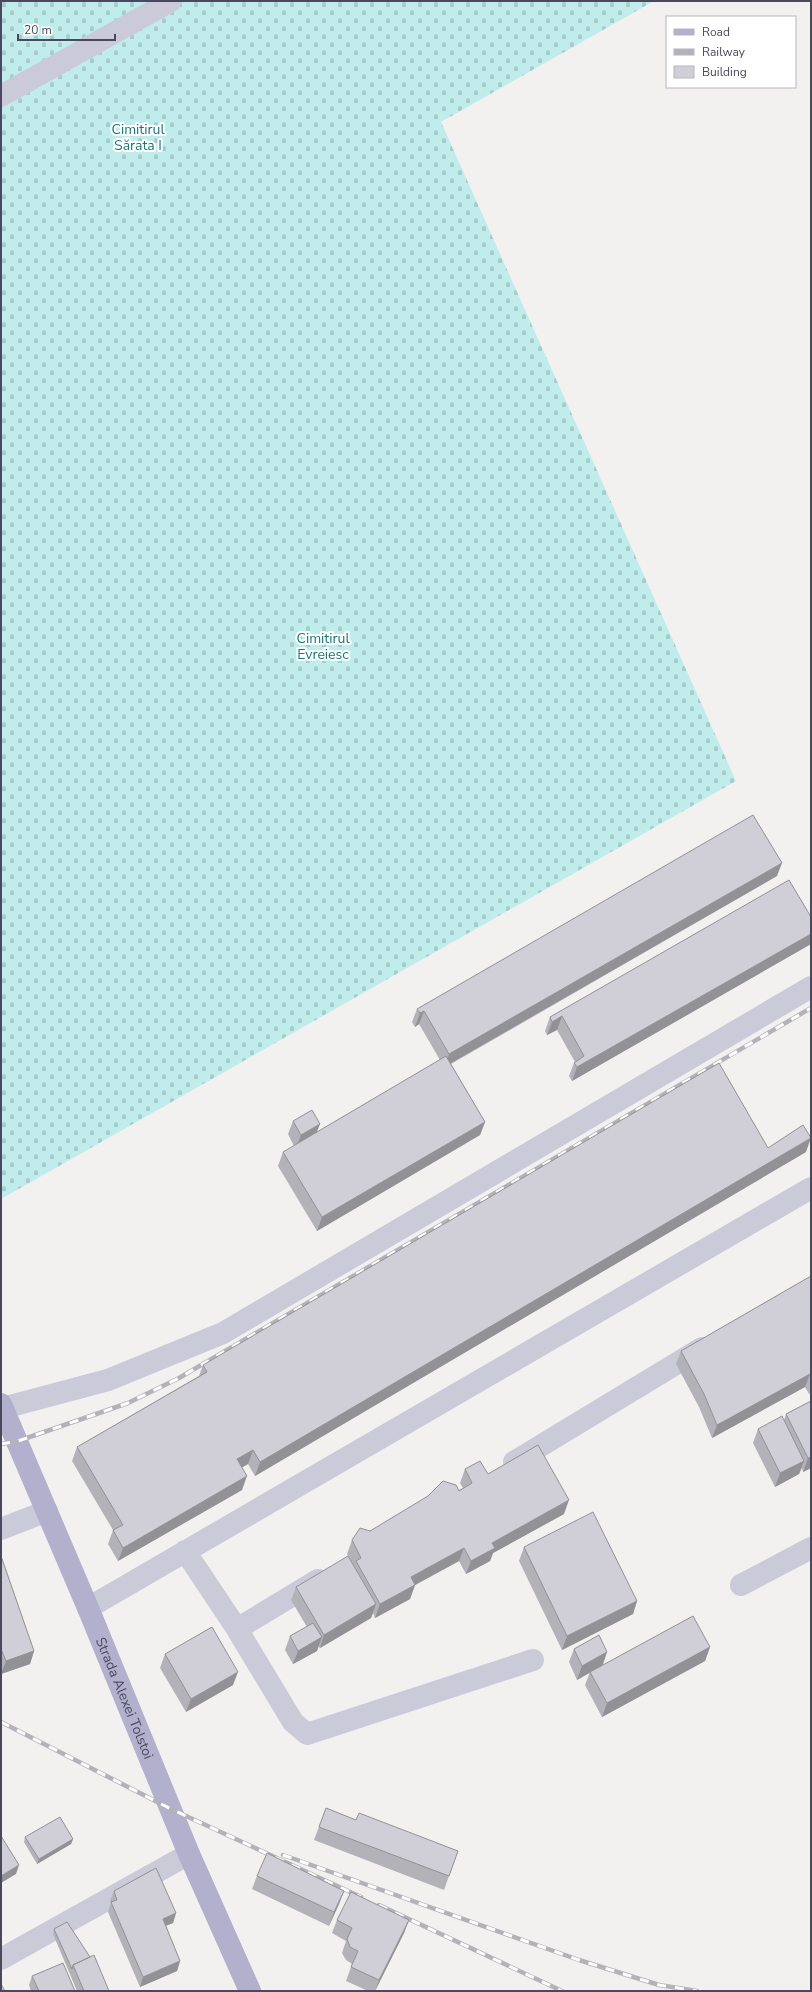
<svg xmlns="http://www.w3.org/2000/svg" width="812" height="1992" font-family="'Nunito Sans',sans-serif">
<style>
.cemetery{fill:url(#cemetery-stones)}
.lines{fill:none;stroke-linecap:round;stroke-linejoin:round}
.minor{stroke:#cacad9;stroke-width:22}
.major{stroke:#b2b0cd;stroke-width:22}
.rail-casing{stroke:#b3b2b9;stroke-width:4.5}
.rail{stroke:#fff;stroke-width:3;stroke-dasharray:9;stroke-linecap:butt}
.wall{fill:#b3b2b9}
.shaded-wall{fill:#929196}
.building{fill:#d0cfd7;stroke:#929196}
.labels{text-anchor:middle;stroke-width:4;stroke-linejoin:round;paint-order:stroke}
.park-label{font-size:14px;fill:#1c747b;stroke:#fff}
.street-label{font-size:14px;fill:#49485c;stroke:#fff}
</style>
<defs>
<pattern id="cemetery-stones" width="16" height="16" patternUnits="userSpaceOnUse"><rect width="16" height="16" fill="#c0edeb"/><path d="M2 7V4a2 2 0 0 1 4 0v3zM10 15v-3a2 2 0 0 1 4 0v3z" fill="#a6cdcc"/></pattern>
</defs>
<rect width="100%" height="100%" fill="#f2f1ef"/>
<path class="cemetery" d="M1 1H654L441 122 736 781 1 1199Z"/>
<g class="lines">
<path class="minor" d="M1 96 171 1
M3 1408 108 1380 223 1333 811 987
M514 1462 702 1348
M1 1529 47 1511
M185 1551 237 1629 318 1580
M741 1585 811 1548
M88 1608 811 1188
M237 1629 293 1722 307 1734 533 1660
M1 1959 189 1854"/>
<path class="major" id="s1" d="M1 1404 88 1608 189 1854 250 1991"/>
<defs>
<path id="rail" d="M1 1444 18 1441 128 1403 179 1378 811 1008
M1 1722 171 1809 361 1897
M283 1855 579 1960 659 1985 697 1991
M379 1905 562 1991"/>
</defs>
<use href="#rail" class="rail-casing"/>
<use href="#rail" class="rail"/>
</g>
<path class="wall" d="M777 876 451 1064 485 1122 480 1135 317 1231 278 1166 283 1152 294 1146 288 1134 293 1121 317 1132 440 1060 419 1024 415 1027 412 1022 417 1009Z
M811 917V944L572 1081 569 1076 574 1063 575 1062 557 1030 547 1035 545 1031 550 1017Z
M768 1148 806 1152 255 1476 248 1464 241 1468 242 1490 118 1561 108 1544 113 1530 72 1461 77 1447 199 1376 203 1365Z
M811 1276V1393L809 1394 805 1387 712 1438 699 1407 676 1364 681 1351Z
M811 1401V1469V1468L803 1472 802 1468 799 1474 775 1487 753 1443 758 1429 784 1420 786 1414Z
M465 1469 488 1474 564 1514 493 1553 490 1561 466 1574 459 1561 415 1585 410 1599 375 1618 373 1613 371 1618 320 1648 318 1646 317 1651 293 1664 285 1650 290 1636 307 1627 291 1600 296 1587 352 1563 347 1554 352 1540 370 1531 463 1488 460 1483Z
M524 1547 637 1601 633 1614 562 1650 519 1561Z
M1 1556 34 1651 30 1664 1 1674Z
M710 1647 705 1661 602 1717 585 1685 590 1672 577 1680 569 1662 574 1649 607 1652 603 1665Z
M165 1654 233 1685 186 1712 160 1668Z
M326 1808 356 1820 458 1851 444 1890 314 1840Z
M25 1837 73 1839 71 1844 37 1864 24 1842Z
M257 1876 344 1891 339 1904 329 1926 252 1889Z
M114 1891 176 1913 173 1923 166 1926 180 1961 177 1971 140 1987 108 1912 111 1903 110 1901Z
M337 1920H409L404 1933 375 1991H368L346 1981 352 1964 346 1960 342 1953 346 1941 332 1933Z
M54 1929 109 1991H77L53 1934Z
M32 1976 75 1991H31L29 1985Z"/>
<path class="shaded-wall" d="M782 863 777 876 444 1067 449 1054Z
M811 934V944L572 1081 577 1067Z
M424 1011 419 1024 415 1027 420 1013Z
M562 1016 557 1030 547 1035 552 1022Z
M485 1122 480 1135 317 1231 322 1217Z
M320 1124 315 1137 296 1148 301 1135Z
M811 1138 806 1152 255 1476 260 1462Z
M810 1374 805 1387 712 1438 717 1425Z
M253 1450 248 1464 232 1473 237 1459Z
M811 1457V1468L803 1472 808 1458Z
M804 1461 799 1474 775 1487 780 1473Z
M247 1476 242 1490 118 1561 123 1548Z
M569 1500 564 1514 493 1553 490 1561 466 1574 471 1561 492 1543Z
M464 1548 459 1561 415 1585 410 1599 375 1618 380 1604 411 1577Z
M637 1601 633 1614 562 1650 567 1636Z
M376 1604 371 1618 320 1648 324 1635Z
M322 1637 317 1651 293 1664 298 1651Z
M710 1647 705 1661 602 1717 607 1703Z
M34 1651 30 1664 1 1674 6 1661Z
M607 1652 602 1666 577 1680 582 1666Z
M238 1672 233 1685 186 1712 191 1699Z
M73 1839 71 1844 37 1864 39 1859Z
M19 1865 16 1874 1 1883V1876Z
M344 1891 339 1904 329 1926 334 1912Z
M176 1913 173 1923 159 1928 163 1919Z
M409 1920 404 1933 375 1991 379 1980Z
M180 1961 177 1971 140 1987 143 1977Z"/>
<path class="building" d="M753 815 782 863 449 1054 424 1011 420 1013 417 1009Z
M789 880 811 917V934L577 1067 574 1063 584 1056 562 1016 552 1022 550 1017Z
M446 1056 485 1122 322 1217 283 1152Z
M719 1063 768 1148 803 1125 811 1138 260 1462 253 1450 237 1459 247 1476 123 1548 113 1530 123 1525 77 1447 207 1372 203 1365Z
M312 1110 320 1124 301 1135 293 1121Z
M811 1276V1376L810 1374 717 1425 704 1394 681 1351Z
M811 1401V1457L808 1458 786 1414Z
M782 1416 804 1461 780 1473 758 1429Z
M538 1445 569 1500 492 1543 495 1548 471 1561 464 1548 411 1577 415 1585 380 1604 356 1561 361 1558 352 1540 360 1528 370 1531 428 1496 443 1481 456 1485 459 1491 472 1483 465 1469 480 1461 488 1474Z
M593 1512 637 1601 567 1636 524 1547Z
M1 1556 34 1651 6 1661 1 1649Z
M348 1556 376 1604 324 1635 296 1587Z
M693 1616 710 1647 607 1703 590 1672Z
M313 1623 322 1637 298 1651 290 1636Z
M212 1627 238 1672 191 1699 165 1654Z
M599 1635 607 1652 582 1666 574 1649Z
M326 1808 356 1820 359 1813 458 1851 449 1876 319 1827Z
M60 1817 73 1839 39 1859 25 1837Z
M1 1836 19 1865 1 1876Z
M267 1853 344 1891 334 1912 257 1876Z
M156 1868 176 1913 163 1919 180 1961 143 1977 111 1902 117 1900 114 1891Z
M351 1892 409 1920 379 1980 351 1967 358 1951 350 1947 347 1939 352 1928 337 1920Z
M67 1922 90 1957 73 1965 72 1969 54 1929Z
M94 1955 109 1991H84L73 1965Z
M63 1963 75 1991H39L32 1976Z
M1 1984 5 1991H1Z"/>
<g class="labels">
<g class="park-label">
<text x="138" y="134">Cimitirul<tspan x="138" dy="16">Sărata I</tspan></text>
<text x="323" y="643">Cimitirul<tspan x="323" dy="16">Evreiesc</tspan></text>
</g>
<g class="street-label">
<text dy="5" stroke="none"><textPath href="#s1" startOffset="319">Strada Alexei Tolstoi</textPath></text>
</g>
</g>
<rect width="812" height="1992" fill="none" stroke="#49485c" stroke-width="4"/>
<rect x="666" y="16" width="130" height="72" fill="#ffffff" stroke="#b6b6be"/>
<rect x="674" y="29" width="20" height="6" fill="#b2b0cd" stroke="#b6b6be"/>
<text x="702" y="36" font-size="12" fill="#49485c">Road</text>
<rect x="674" y="49" width="20" height="6" fill="#b3b2b9" stroke="#b6b6be"/>
<text x="702" y="56" font-size="12" fill="#49485c">Railway</text>
<rect x="674" y="66" width="20" height="12" fill="#d0cfd7" stroke="#b6b6be"/>
<text x="702" y="76" font-size="12" fill="#49485c">Building</text>
<path d="M18 34v6h97v-6" fill="none" stroke="#49485c" stroke-width="2"/>
<text x="24" y="34" font-size="12" fill="#49485c" stroke="#ffffff" stroke-width="3" paint-order="stroke">20 m</text>
</svg>
